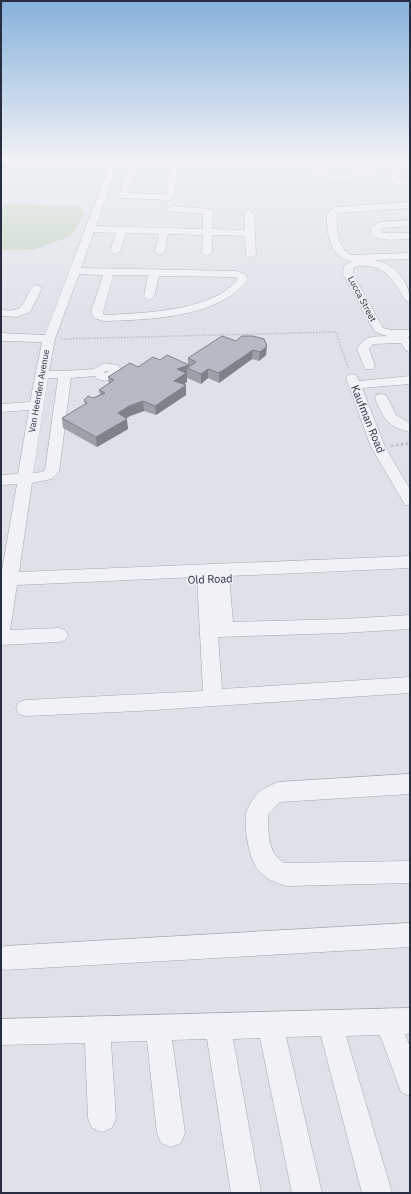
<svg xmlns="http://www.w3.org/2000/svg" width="411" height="1194" font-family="'IBM Plex Sans',sans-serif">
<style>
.green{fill:#c2d2bf}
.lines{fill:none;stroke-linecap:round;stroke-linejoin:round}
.minor-casing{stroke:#a3a8b2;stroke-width:1}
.path-far1{stroke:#bcbfc7;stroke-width:1.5;stroke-dasharray:1.5 1.5;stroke-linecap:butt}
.path{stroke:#bcbfc7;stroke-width:2.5;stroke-dasharray:2.5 2.5;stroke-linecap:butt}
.minor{fill:#f1f2f6;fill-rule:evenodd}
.wall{fill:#9ca0a9}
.shaded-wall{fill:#7f828a}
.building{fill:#b5bac5;stroke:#7f828a}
.labels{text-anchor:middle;stroke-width:3;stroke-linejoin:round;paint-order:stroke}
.far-street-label{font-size:9px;fill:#262e40;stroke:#edf0f6}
.street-label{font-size:11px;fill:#262e40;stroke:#edf0f6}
</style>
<rect width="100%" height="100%" fill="#dee1e8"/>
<path class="green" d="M1 204 79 206 82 209 84 214 72 235 63 239 35 249 1 250Z"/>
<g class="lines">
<defs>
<path id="minor" d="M112 158H180L174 197 170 200 120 198 119 196 129 165 133 163 137 165 128 193 166 194 171 161 119 160 96 226 203 229V214L168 211 166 209 171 206 211 209 213 211 212 229 245 230 244 213 249 210 254 213 256 255 251 258 246 255 245 236 212 235V253L207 256 202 253 203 235 168 234 165 252 160 255 155 252 159 234 126 233 120 251 115 254 110 251 116 233 94 232 81 268 237 271 245 274 248 279C221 318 146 320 103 321L94 318 91 312 103 275 79 274 55 339 49 371H65L94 369 104 363 118 365 122 371C116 381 108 382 97 379L95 376 71 378 59 472 52 479 32 483 19 572 410 556V568L229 576 233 622 343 619 410 615V629L343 633 218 637 222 689 410 677V693L139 711 26 716 19 714 16 708 19 702 26 700 203 691 197 577 17 585 10 630 59 628 65 630 68 635 65 640 59 642 1 645V576L17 484 1 485V475L18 474 29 410 1 412V404L30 402 42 342 1 341V333L45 335ZM113 275H148L144 297 149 300 154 297 159 276 235 277 238 279C212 312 142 313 104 315L103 312ZM106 371H109L105 373 104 372ZM48 378H58L45 470 42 472 33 473Z
M304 158H312L325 172 331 175H340L357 172 317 160 316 158C334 158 348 167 365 169 377 171 394 156 410 158L409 160C385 169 345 189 320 176 314 173 308 163 304 158Z
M410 166V170L395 174 399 179 410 181V187L393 183 386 174 390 169Z
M410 202V208L339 213 337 215C336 230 337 245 350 255L410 253V259L374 260C395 264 410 281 410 302L406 301C395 285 388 266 365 266 361 266 357 265 353 268V274L383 328 392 330H410V336L408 337 410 339V352L406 351 401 343 373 344 369 349 375 366 373 369H365L357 349C366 335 371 337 387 336L375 332 343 274 344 266 352 261C330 259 326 232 327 214L334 208 337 207Z
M410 220V226L381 228 382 233H410V239C399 239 379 243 371 233V227L380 222Z
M37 285 42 288 30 312 17 317 1 316V310C5 310 10 311 14 310 28 309 25 288 37 285Z
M352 374 356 375 359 381 410 376V384L362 388 385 447 410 489V506L405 505 371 447 346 378 348 375Z
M381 394 386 395 396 415 410 423V432C388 427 383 418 375 398L376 395Z
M410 774V794L280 802 268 814C269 834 266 850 284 863L410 861V883L286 886C278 883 268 880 261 873 249 862 244 830 246 814 247 809 251 801 255 797 261 789 269 786 278 782Z
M410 923V947L5 970 1 968V948L5 946Z
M410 1008V1034H405L410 1047V1096L401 1092 380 1035 346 1036 392 1193H362L321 1036 286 1037 322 1193H292L260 1038 233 1039 261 1193H231L207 1039 172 1040 185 1133 181 1143 171 1147 161 1143 157 1133 147 1041 111 1042 116 1118 112 1128 102 1132 92 1128 88 1118 85 1043 1 1045V1019Z"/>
</defs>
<use href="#minor" class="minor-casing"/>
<path class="path-far1" d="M61 339 336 332 349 370"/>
<path class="path" d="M391 446 410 443"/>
<use href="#minor" class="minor"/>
</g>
<path class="wall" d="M242 336 266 355 259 361 252 359 219 383 208 378 201 384 187 378V375V382L184 384 186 385V395L156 415 144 411 130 416 126 418 128 429 97 447 63 428 62 418 85 405 84 400 93 398 100 395 99 390 109 384 108 377 138 367 160 360 188 365V358L236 341Z"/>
<path class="shaded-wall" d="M5 161 6 167 1 169V163Z
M267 346 266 355 259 361 260 352Z
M253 350 252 359 219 383V373Z
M189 365V369L187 368V382L174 391V381L177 369Z
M208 369V378L201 384V374Z
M186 385V395L156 415 155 406Z
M143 401 144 411 130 416 119 423 118 413 129 406Z
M127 419 128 429 97 447 96 437Z"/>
<path class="building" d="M1 158H4L5 161 1 163Z
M222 336 236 341 242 336H253L264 339 267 346 260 352 253 350 219 373 208 369 201 374 187 368 196 362 188 358Z
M167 355 189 365 177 369 186 373 174 381 186 385 155 406 143 401 129 406 118 413 127 419 96 437 62 418 87 403 84 400 88 396 93 398 105 393 99 390 114 380 108 377 130 363 138 367 153 357 160 360Z"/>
<linearGradient id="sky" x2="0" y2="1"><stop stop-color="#87b1dc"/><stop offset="0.49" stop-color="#f0f2f5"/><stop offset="1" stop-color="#f0f2f5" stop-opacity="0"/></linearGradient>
<rect width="411" height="325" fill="url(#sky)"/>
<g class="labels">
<g class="far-street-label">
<text transform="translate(362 299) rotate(62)" y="3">Lucca Street</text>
<text transform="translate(39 391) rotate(-80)" y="3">Van Heerden Avenue</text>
</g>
<g class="street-label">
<text transform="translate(368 419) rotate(68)" y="4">Kaufman Road</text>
<text transform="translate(210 579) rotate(-2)" y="4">Old Road</text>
</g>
</g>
<rect width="411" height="1194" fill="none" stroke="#262e40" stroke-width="4"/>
</svg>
